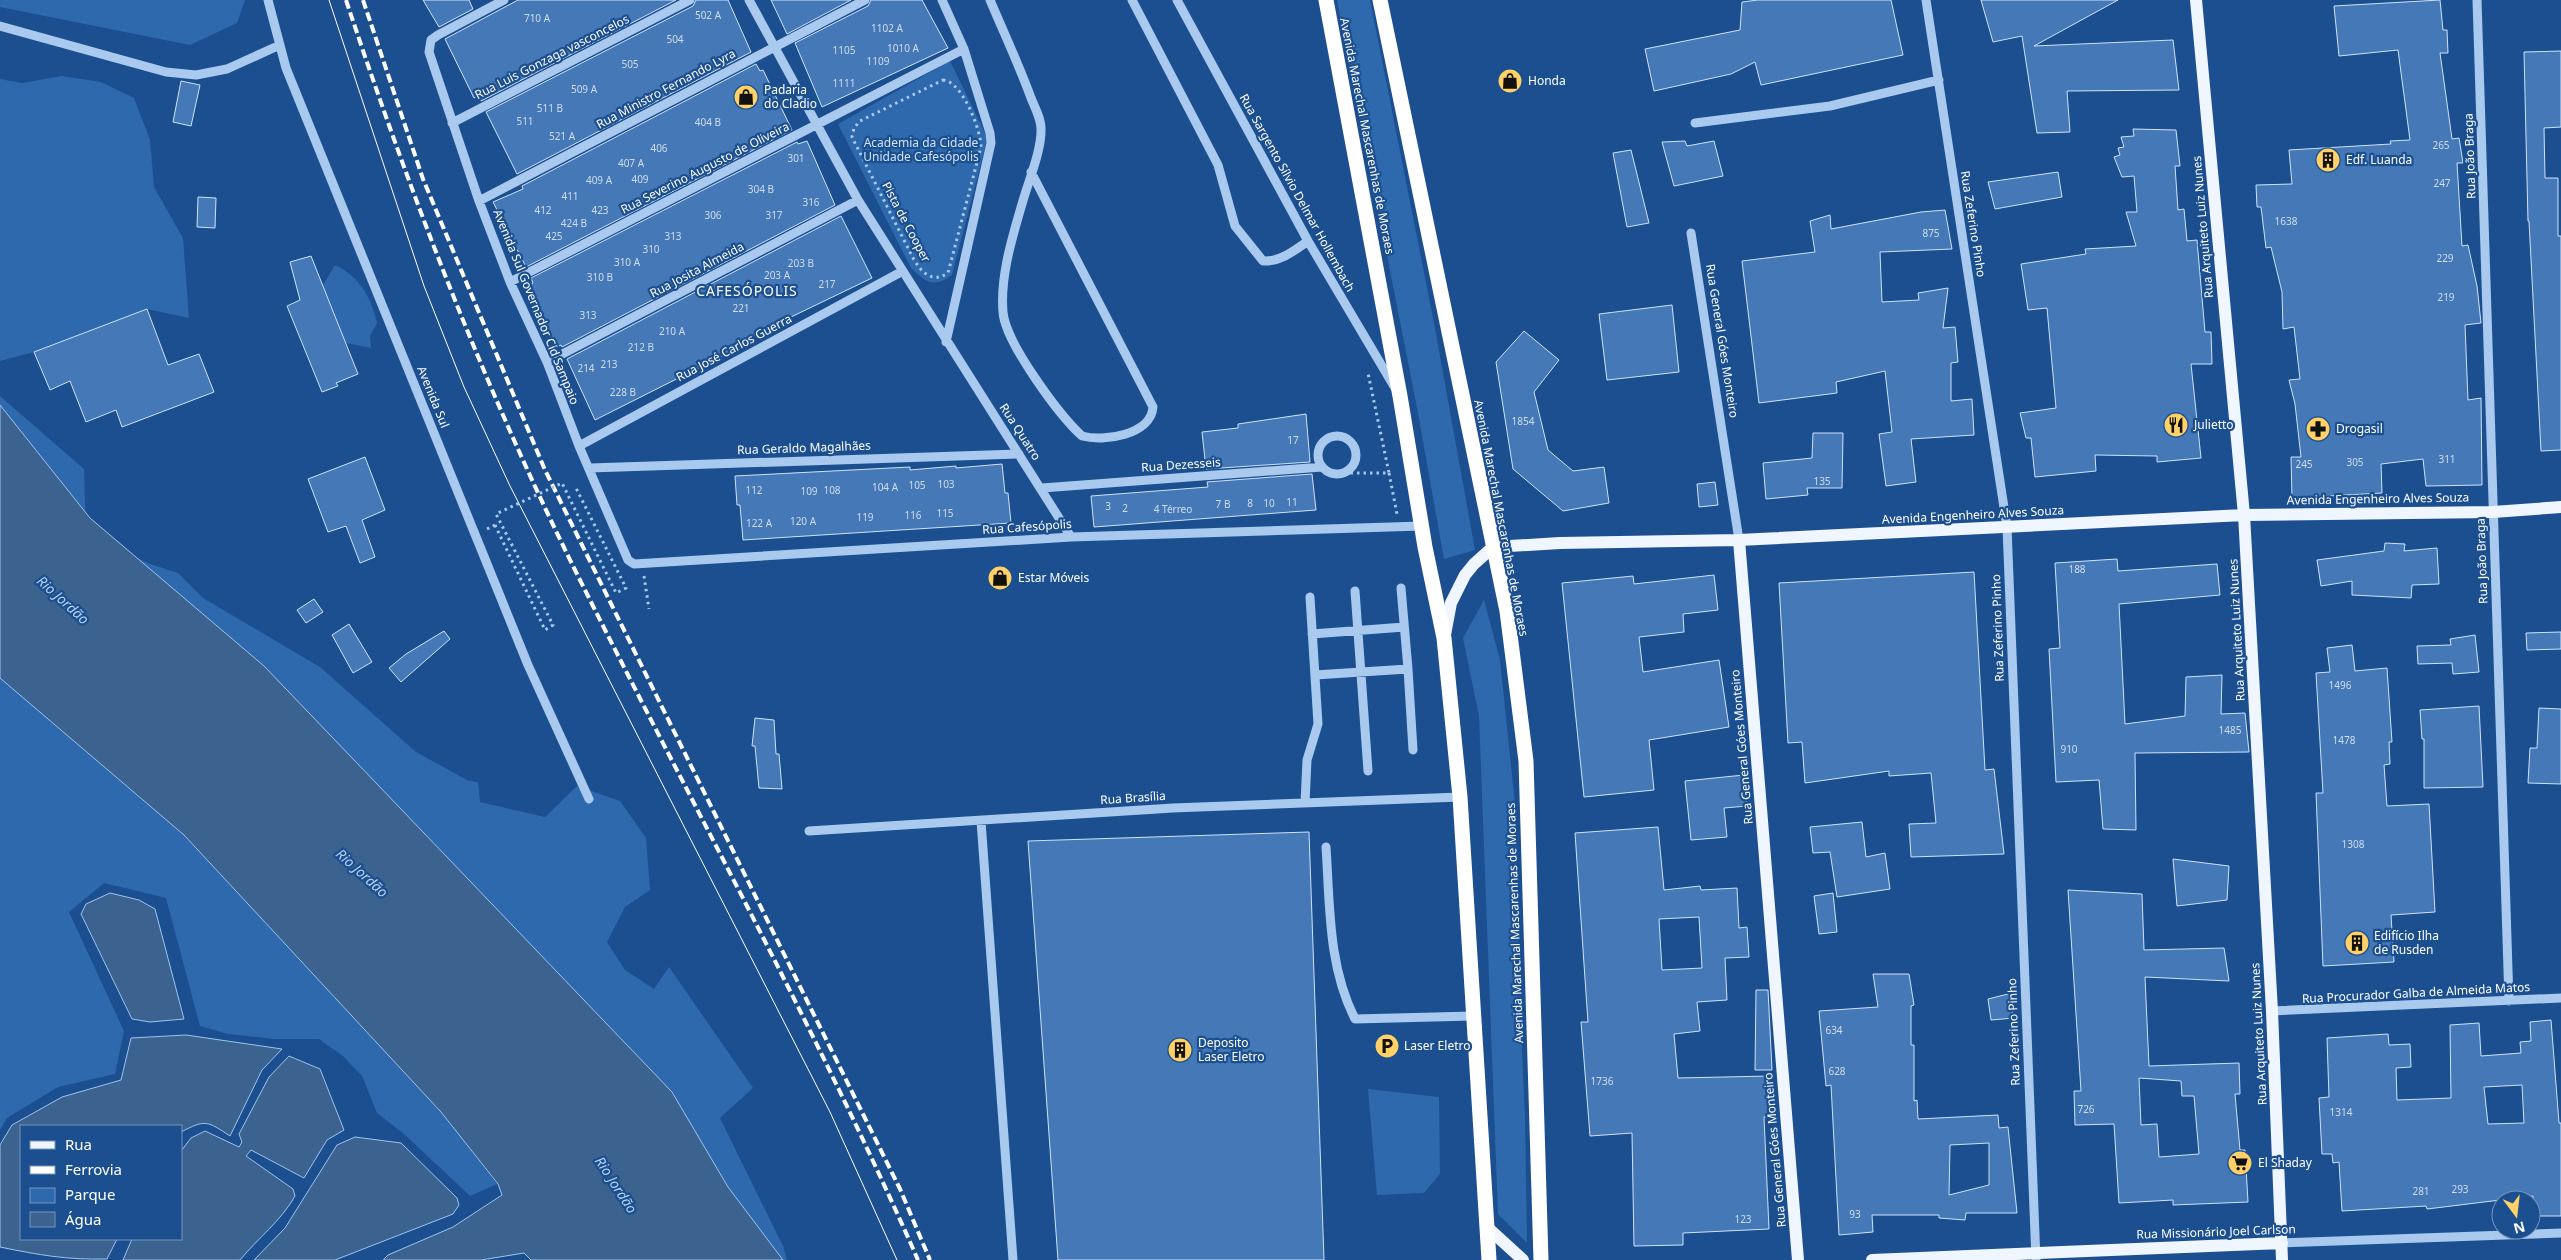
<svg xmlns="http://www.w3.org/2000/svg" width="2561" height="1260" font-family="'Noto Sans',sans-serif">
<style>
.green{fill:#2e69ad}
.water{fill:#3c6290;stroke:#9cc4f0}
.building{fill:#4478b7;stroke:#cfe3fa;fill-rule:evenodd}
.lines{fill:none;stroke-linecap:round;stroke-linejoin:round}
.path{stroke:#a9c9ee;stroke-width:3;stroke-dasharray:2.5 4;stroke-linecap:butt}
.minor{stroke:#a9c9ee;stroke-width:9}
.major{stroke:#f0f6ff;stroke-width:12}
.highway{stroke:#fff;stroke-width:15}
.tram{stroke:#fff;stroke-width:1}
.rail{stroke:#fff;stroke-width:4;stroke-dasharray:9 4;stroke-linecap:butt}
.path-bridge{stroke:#a9c9ee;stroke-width:3;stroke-dasharray:2.5 4;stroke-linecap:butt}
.labels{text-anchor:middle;stroke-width:4.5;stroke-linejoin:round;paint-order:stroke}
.number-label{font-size:10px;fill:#d0dded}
.street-label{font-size:12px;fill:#fff;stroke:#1b4f8f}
.poi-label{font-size:12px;fill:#fff;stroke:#1b4f8f;text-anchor:start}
.park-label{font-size:12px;fill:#cfe3fa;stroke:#1b4f8f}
.neighbourhood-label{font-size:14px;letter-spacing:1px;fill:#fff;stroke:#1b4f8f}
.water-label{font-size:14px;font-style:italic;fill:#b5d3f5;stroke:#1b4f8f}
</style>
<rect width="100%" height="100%" fill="#1b4f8f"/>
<path class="green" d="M0 0H245L237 23 190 45 0 7Z
M1337 0H1370L1434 323 1475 550 1444 559 1418 413Z
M950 61 986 135V144L952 275C934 288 926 283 911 268L838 124Z
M62 76 101 82 134 98 150 140 154 187 183 238 189 318 147 309 34 352 0 361V79L22 83Z
M335 265C360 277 371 297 377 323L370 336 371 348 346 343 323 285Z
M0 396 84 469 86 534 150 564 178 573 203 598 320 667 416 752 469 781 478 782 480 802 545 817 577 786 620 801 646 838 650 890 625 907 607 942 625 970 654 989 669 967 753 1088 720 1118 783 1246 787 1260H730L0 465Z
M1484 600 1500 660 1516 813 1519 984 1525 1117 1527 1243 1498 1214 1479 716 1463 638Z
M0 678 184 835 441 1112 497 1184 470 1196 404 1134 377 1113 362 1076 343 1056 319 1039H274L228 1034 200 1026 166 898 104 883 69 912 124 1031 115 1074 58 1087 7 1118 0 1130Z
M1368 1089 1439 1097 1440 1174 1424 1193 1377 1195Z"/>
<path class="water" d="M0 405 90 518 264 666 672 1092 728 1187 783 1260H531L524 1253 481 1260H383L388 1255 453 1227 502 1195 498 1184 441 1112 184 835 0 678Z
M110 893 139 900 155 909 184 1019 150 1022 132 1019 81 914 86 904Z
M186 1035 282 1049 262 1070 230 1136C207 1121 206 1119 181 1132V1126H21V1239H117L107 1259C67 1260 39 1255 0 1247V1145L12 1125 62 1097 121 1080 131 1038Z
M289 1056 320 1069 344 1130 327 1140 304 1178 251 1150 246 1156 293 1189 295 1196C281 1221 258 1238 240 1260H123L132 1239H181V1151L191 1138 205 1131 239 1147 242 1142 239 1134 269 1077Z
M355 1137 401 1143 457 1198 459 1205 453 1214 335 1260H254L285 1228 337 1145Z"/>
<path class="building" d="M423 0H469L473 9 439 27Z
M518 0H676L481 101 479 95 474 98 445 39Z
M696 0H728L751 52 517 174 486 112 693 6Z
M771 0H851L787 34Z
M871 0H922L948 48 822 107 795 43 868 6Z
M1758 0H1891L1903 55 1761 85 1755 62 1731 74 1654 91 1645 49 1740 30 1742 2Z
M1981 0H2118L2034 46 2173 40 2179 90 2067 91 2070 132 2037 133 2022 36 1993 42Z
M2440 0 2443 30H2447L2448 53H2440L2452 139 2459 138 2463 163H2457L2462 246 2468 245 2477 286 2481 323 2465 325 2468 400 2481 398 2482 485 2426 486 2423 459 2381 464 2382 493 2292 498 2291 457H2301L2295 404 2289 380 2300 379 2294 327 2283 329 2282 292 2271 247 2266 248 2261 207H2257L2256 185 2292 184 2289 150 2391 144 2390 141 2410 140 2398 50 2339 56 2334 6Z
M2561 51V127L2544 128 2545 178H2558V236H2561V450L2541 451 2529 221H2528L2524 52Z
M756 64 760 71 763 70 792 130 526 267 493 202 523 189 522 186Z
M181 81 200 85 191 126 173 122Z
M2133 129 2176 130 2180 166H2175L2178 210 2184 209 2187 241 2197 240 2205 332H2211L2212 364H2191L2201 458 2157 462V456L2095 455 2096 471 2035 477 2031 438H2026L2020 413 2056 408 2047 308 2028 310 2021 264 2086 254 2085 249 2136 246 2126 212H2137L2134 176 2122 177 2114 157 2120 155 2118 148 2124 147 2121 137 2134 136Z
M807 141 835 205 562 347 561 345 556 347 525 287 533 283 531 278 797 142 798 144Z
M1685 141 1687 146 1714 141 1723 176 1674 186 1662 142Z
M1631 150 1649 223 1627 227 1613 153Z
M2058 172 2062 197 1995 209 1988 182Z
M198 197 216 198 215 228 197 227Z
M1945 210 1952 249 1880 252 1882 302 1919 300 1918 293 1948 288 1943 328 1955 327 1958 362 1951 363V401L1972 399 1974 435 1911 439 1916 482 1886 486 1879 434 1892 432 1885 371 1836 382 1837 393 1759 403 1742 261 1815 252 1810 221 1830 215 1831 229 1921 212Z
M841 216 872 278 791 317 752 337 754 340 595 420 567 359Z
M311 256 358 374 336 383 338 386 322 392 287 306 300 300 290 262Z
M1672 305 1679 372 1607 380 1599 314Z
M147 309 168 365 199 354 214 392 122 427 116 410 86 422 70 381 50 390 34 352Z
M1524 331 1559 360 1534 392 1548 450 1573 471 1604 467 1609 503 1563 511 1513 469 1496 362Z
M1306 414 1310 462 1206 469 1202 432 1238 428V424Z
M1813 433H1843L1842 488H1807L1808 495 1766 499 1763 463 1812 458Z
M365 457 385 510 362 520 375 557 360 563 346 526 328 532 308 479Z
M1002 464 1005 493H1008L1011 523 743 540 740 505H737L735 476 910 467V470L956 466V468Z
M1312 474 1316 510 1094 527 1091 496 1208 487 1207 482Z
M1715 482 1718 505 1699 507 1697 484Z
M2385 543 2405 544 2404 551 2437 548 2439 584 2412 585 2411 598 2352 595V581L2321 586 2317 560 2384 551Z
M2117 559 2118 571 2217 564 2220 595 2119 604 2125 724 2185 716 2186 677 2222 675 2221 714 2245 713 2249 752 2135 753 2136 830 2103 829 2099 780 2056 782 2049 649 2060 648 2055 563Z
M1974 572 1985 770 1994 769 2004 854 1911 857 1909 824 1936 823 1931 773 1889 776V771L1805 783 1802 742 1788 743 1779 583Z
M1714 575 1718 610 1683 614 1684 632 1639 637 1643 672 1719 660 1729 727 1649 740 1654 790 1584 797 1562 583 1633 576 1634 584Z
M314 599 323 612 306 623 297 610Z
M349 624 372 662 353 673 332 635Z
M444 631 450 639 401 682 389 668 406 654Z
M2561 632V649L2527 650 2526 633Z
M2475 635 2479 672 2453 674 2452 663 2418 664 2417 646 2451 645 2450 639Z
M2352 645 2355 671 2387 668 2392 742H2389L2390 764 2384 765 2387 806 2429 804 2435 912 2391 915 2394 962 2323 966 2316 793H2323L2316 673 2330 672 2327 648Z
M2479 706 2483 787 2424 788V739H2422L2420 710Z
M2539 708 2561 709V784L2528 783 2530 748H2537Z
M755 718 774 720 776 754H779L782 789 759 788 755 746H752Z
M1744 775 1747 806 1724 808 1727 837 1691 840 1685 781Z
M1862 822 1866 857 1885 853 1890 889 1837 897 1830 852 1813 853 1810 827Z
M1658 827 1664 890 1700 886 1701 890 1737 888 1739 928 1747 927 1749 957 1725 958 1727 1000 1697 1002 1700 1031 1674 1034 1678 1078 1770 1076 1771 1117H1764L1769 1229 1683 1233V1245L1634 1246 1632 1133 1590 1136 1581 1022H1588L1575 833ZM1699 917 1702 968 1662 970 1659 919Z
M1309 832 1324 1260H1058L1028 841Z
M2173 859 2229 866 2227 900 2177 906Z
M2068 890 2142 894 2144 950 2224 948 2229 981 2145 977 2149 1066 2239 1063 2240 1094H2235L2240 1150H2245L2248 1202 2173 1205V1200L2119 1203 2114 1124 2075 1125 2074 1091H2081ZM2139 1078 2181 1081 2182 1096H2194L2199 1154 2159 1157 2157 1124 2141 1125Z
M1833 893 1837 932 1819 934 1814 896Z
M1873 974H1909L1914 1005 1911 1006V1045H1914V1101L1917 1100 1918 1119 1998 1115 1999 1128 2008 1127 2017 1213H1966L1965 1220 1939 1218V1215H1872L1873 1232 1839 1235 1831 1085 1826 1086 1819 1011 1878 1007ZM1989 1143V1185L1949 1195 1950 1145Z
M1756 990H1768L1772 1070H1755Z
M2008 994 2014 1018 1991 1020 1988 999Z
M2551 1020 2559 1123H2561V1216H2533V1196L2427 1209 2426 1206 2342 1211 2339 1162 2333 1163 2332 1154H2322L2319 1098 2329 1097 2327 1038 2388 1034 2389 1045 2410 1044 2411 1067 2396 1068 2397 1100 2451 1098 2450 1025 2479 1023 2481 1056 2521 1053 2520 1042 2531 1041 2530 1022ZM2522 1085 2524 1123 2488 1124 2484 1087Z"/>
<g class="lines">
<path class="path" d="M943 80C962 81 981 130 981 147L948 273C932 284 921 272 913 258L852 137 854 128 860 121Z
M1344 473H1389L1368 373
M1389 473 1397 514
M487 529 495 525
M644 576 649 609"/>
<path class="minor" d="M268 0 286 68 528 665 589 799
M504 0 438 35 431 40 429 52 479 201 510 282 547 362 579 446 628 560 634 564 1071 537 1422 526
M749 0 858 200 1071 537
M942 0 964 49 990 133 991 143 946 342
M990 0C1004 33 1019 65 1031 98 1035 108 1042 120 1041 131 1041 152 1028 182 1022 204 1012 238 1000 277 1003 312 1005 342 1059 415 1082 436 1104 442 1151 435 1153 407L1031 172
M1132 0 1218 165 1235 226 1263 261C1280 262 1294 251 1308 241
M1177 0 1308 241 1395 388
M1926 0 2007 527 2036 1260
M2477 0 2509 1001
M0 26 166 72 196 75 227 69 280 45
M452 123 690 0
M1695 123 1830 106 1939 80
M479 201 865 0
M1691 233 1739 540
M510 282 964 49
M547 362 858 200
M1318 455a19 19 0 1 1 38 0a19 19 0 1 1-38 0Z
M579 446 901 272
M590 468 1019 454
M1042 488 1322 467
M1401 588 1408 669
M1355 591 1368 771
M1312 634 1404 627
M1315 675 1408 669 1413 750
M1305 803 1307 760 1318 724 1310 597
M981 821 1013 1260
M809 831 1173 808 1460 797
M1326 847C1330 906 1328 966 1355 1019L1473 1016
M2272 1011 2561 998
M2282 1243 2561 1233"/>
<path class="major" d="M2196 0 2244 515 2272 1011 2282 1260
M1739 540 1798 1260
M1445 635 1451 603 1465 575 1474 564 1493 547 1560 543 1739 540 2244 515 2493 512 2561 507
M1488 1228 1523 1260
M1872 1260 2282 1243"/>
<path class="highway" d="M1326 0 1400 396 1425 547 1444 638 1460 797 1489 1260
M1380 0 1507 611 1526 761 1541 1260"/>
<path class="tram" d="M329 0 424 286 464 387 510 486 830 1112 897 1260"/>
<path class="rail" d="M346 0C411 196 485 389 577 574 691 803 815 1026 918 1260
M363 0 423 179 545 470 900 1189 930 1260"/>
<path class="path-bridge" d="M495 525 545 630 553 625 496 514 562 483 616 593 626 588 575 486"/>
</g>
<defs>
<symbol id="shop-disc" viewBox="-11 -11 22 22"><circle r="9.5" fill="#ffd166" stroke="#1b4f8f"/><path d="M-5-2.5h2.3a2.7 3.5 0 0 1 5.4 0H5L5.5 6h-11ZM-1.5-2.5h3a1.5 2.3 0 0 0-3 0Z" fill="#111"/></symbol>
<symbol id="building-disc" viewBox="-11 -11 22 22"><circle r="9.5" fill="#ffd166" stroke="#1b4f8f"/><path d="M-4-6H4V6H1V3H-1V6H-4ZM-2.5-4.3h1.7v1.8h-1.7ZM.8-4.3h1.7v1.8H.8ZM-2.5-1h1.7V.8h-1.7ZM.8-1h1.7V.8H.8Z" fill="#111"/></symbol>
<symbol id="restaurant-disc" viewBox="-11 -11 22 22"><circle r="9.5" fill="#ffd166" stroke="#1b4f8f"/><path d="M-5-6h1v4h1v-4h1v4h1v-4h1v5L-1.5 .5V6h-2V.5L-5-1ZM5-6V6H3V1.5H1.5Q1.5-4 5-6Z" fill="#111"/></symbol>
<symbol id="pharmacy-disc" viewBox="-11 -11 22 22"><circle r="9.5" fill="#ffd166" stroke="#1b4f8f"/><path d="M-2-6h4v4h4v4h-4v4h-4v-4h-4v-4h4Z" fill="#111"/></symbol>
<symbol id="parking-disc" viewBox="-11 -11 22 22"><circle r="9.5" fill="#ffd166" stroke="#1b4f8f"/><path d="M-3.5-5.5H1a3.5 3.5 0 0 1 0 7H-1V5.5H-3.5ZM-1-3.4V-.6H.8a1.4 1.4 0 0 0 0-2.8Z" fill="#111"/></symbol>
<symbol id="supermarket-disc" viewBox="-11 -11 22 22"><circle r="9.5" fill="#ffd166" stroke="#1b4f8f"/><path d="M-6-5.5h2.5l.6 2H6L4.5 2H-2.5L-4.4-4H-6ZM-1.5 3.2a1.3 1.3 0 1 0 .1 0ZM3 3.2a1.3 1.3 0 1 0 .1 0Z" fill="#111"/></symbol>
</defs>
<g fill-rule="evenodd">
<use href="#shop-disc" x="1496" y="67" width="28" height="28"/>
<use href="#shop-disc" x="732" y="83" width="28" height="28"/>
<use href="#building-disc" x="2314" y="146" width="28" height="28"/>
<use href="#restaurant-disc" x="2162" y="411" width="28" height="28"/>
<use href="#pharmacy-disc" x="2304" y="415" width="28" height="28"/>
<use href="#shop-disc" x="986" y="564" width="28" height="28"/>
<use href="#building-disc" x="2343" y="929" width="28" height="28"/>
<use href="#parking-disc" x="1373" y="1032" width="28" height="28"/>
<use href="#building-disc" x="1166" y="1036" width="28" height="28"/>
<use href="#supermarket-disc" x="2226" y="1149" width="28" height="28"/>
</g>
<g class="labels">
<g class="number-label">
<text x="708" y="19">502 A</text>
<text x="537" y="22">710 A</text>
<text x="887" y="32">1102 A</text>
<text x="675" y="43">504</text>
<text x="903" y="52">1010 A</text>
<text x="844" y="54">1105</text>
<text x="878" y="65">1109</text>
<text x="630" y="68">505</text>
<text x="844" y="87">1111</text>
<text x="584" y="93">509 A</text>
<text x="550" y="112">511 B</text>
<text x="525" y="125">511</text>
<text x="708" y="126">404 B</text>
<text x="562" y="140">521 A</text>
<text x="2441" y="149">265</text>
<text x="659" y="152">406</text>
<text x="796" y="162">301</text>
<text x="631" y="167">407 A</text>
<text x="640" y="183">409</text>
<text x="599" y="184">409 A</text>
<text x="2442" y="187">247</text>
<text x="761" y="193">304 B</text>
<text x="570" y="200">411</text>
<text x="811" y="206">316</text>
<text x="543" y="214">412</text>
<text x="600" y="214">423</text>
<text x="713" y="219">306</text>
<text x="774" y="219">317</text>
<text x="2286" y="225">1638</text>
<text x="574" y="227">424 B</text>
<text x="1931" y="237">875</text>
<text x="554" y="240">425</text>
<text x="673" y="240">313</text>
<text x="651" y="253">310</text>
<text x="2445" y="262">229</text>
<text x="627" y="266">310 A</text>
<text x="801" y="267">203 B</text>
<text x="777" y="279">203 A</text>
<text x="600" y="281">310 B</text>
<text x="827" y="288">217</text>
<text x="2446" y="301">219</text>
<text x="741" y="312">221</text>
<text x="588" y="319">313</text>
<text x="672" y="335">210 A</text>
<text x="641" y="351">212 B</text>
<text x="609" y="368">213</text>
<text x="586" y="372">214</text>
<text x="623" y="396">228 B</text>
<text x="1523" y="425">1854</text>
<text x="1293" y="444">17</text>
<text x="2447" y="463">311</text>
<text x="2355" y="466">305</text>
<text x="2304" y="468">245</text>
<text x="1822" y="485">135</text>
<text x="946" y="488">103</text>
<text x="917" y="489">105</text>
<text x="885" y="491">104 A</text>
<text x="754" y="494">112</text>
<text x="832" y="494">108</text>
<text x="809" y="495">109</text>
<text x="1292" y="506">11</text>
<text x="1250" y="507">8</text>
<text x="1269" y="507">10</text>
<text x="1223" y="508">7 B</text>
<text x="1108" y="510">3</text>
<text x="1125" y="512">2</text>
<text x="1173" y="513">4 Térreo</text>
<text x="945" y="517">115</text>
<text x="913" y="519">116</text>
<text x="865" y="521">119</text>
<text x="803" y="525">120 A</text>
<text x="759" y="527">122 A</text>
<text x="2077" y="573">188</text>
<text x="2340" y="689">1496</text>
<text x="2230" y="734">1485</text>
<text x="2344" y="744">1478</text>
<text x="2069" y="753">910</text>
<text x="2353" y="848">1308</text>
<text x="1834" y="1034">634</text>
<text x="1837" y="1075">628</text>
<text x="1602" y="1085">1736</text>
<text x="2086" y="1113">726</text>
<text x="2341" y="1116">1314</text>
<text x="2460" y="1193">293</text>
<text x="2421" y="1195">281</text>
<text x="1855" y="1218">93</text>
<text x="1743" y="1223">123</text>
</g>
<g class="street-label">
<text transform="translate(552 57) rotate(-27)" y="4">Rua Luis Gonzaga vasconcelos</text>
<text transform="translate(666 89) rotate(-28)" y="4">Rua Ministro Fernando Lyra</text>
<text transform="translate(1367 136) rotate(79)" y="4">Avenida Marechal Mascarenhas de Moraes</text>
<text transform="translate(2470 156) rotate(-92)" y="4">Rua João Braga</text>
<text transform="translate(705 168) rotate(-27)" y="4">Rua Severino Augusto de Oliveira</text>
<text transform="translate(1297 193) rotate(61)" y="4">Rua Sargento Sílvio Delmar Hollembach</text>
<text transform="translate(906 222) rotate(62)" y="4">Pista de Cooper</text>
<text transform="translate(1973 224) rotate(81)" y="4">Rua Zeferino Pinho</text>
<text transform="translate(2203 227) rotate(-95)" y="4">Rua Arquiteto Luiz Nunes</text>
<text transform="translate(697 270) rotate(-28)" y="4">Rua Josita Almeida</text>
<text transform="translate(536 307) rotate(68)" y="4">Avenida Sul Governador Cid Sampaio</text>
<text transform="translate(1722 341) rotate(81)" y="4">Rua General Góes Monteiro</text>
<text transform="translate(734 348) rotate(-28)" y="4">Rua José Carlos Guerra</text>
<text transform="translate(433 397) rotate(68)" y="4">Avenida Sul</text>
<text transform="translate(1020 432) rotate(57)" y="4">Rua Quatro</text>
<text transform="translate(804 448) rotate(-2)" y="4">Rua Geraldo Magalhães</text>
<text transform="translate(1181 465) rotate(-4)" y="4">Rua Dezesseis</text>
<text transform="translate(2378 499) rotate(-1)" y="4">Avenida Engenheiro Alves Souza</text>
<text transform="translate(1973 515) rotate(-3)" y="4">Avenida Engenheiro Alves Souza</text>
<text transform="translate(1501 518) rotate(79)" y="4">Avenida Marechal Mascarenhas de Moraes</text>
<text transform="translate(1027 527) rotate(-4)" y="4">Rua Cafesópolis</text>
<text transform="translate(2482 561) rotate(-92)" y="4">Rua João Braga</text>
<text transform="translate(1998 628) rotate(-92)" y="4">Rua Zeferino Pinho</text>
<text transform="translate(2237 630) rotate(-93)" y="4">Rua Arquiteto Luiz Nunes</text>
<text transform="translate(1742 747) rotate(-95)" y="4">Rua General Góes Monteiro</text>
<text transform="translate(1133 798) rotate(-4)" y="4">Rua Brasília</text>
<text transform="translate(1515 923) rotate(-92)" y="4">Avenida Marechal Mascarenhas de Moraes</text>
<text transform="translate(2416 993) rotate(-3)" y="4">Rua Procurador Galba de Almeida Matos</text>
<text transform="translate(2014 1032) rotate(-92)" y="4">Rua Zeferino Pinho</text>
<text transform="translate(2259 1034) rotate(-93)" y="4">Rua Arquiteto Luiz Nunes</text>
<text transform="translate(1775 1150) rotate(-95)" y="4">Rua General Góes Monteiro</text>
<text transform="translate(2216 1232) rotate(-2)" y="4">Rua Missionário Joel Carlson</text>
</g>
<g class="poi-label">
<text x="1528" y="85">Honda</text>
<text x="764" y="94">Padaria<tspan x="764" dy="14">do Cladio</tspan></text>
<text x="2346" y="164">Edf. Luanda</text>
<text x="2194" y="429">Julietto</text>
<text x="2336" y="433">Drogasil</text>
<text x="1018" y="582">Estar Móveis</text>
<text x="2374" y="940">Edifício Ilha<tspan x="2374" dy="14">de Rusden</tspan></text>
<text x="1198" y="1047">Deposito<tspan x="1198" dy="14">Laser Eletro</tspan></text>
<text x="1404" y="1050">Laser Eletro</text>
<text x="2258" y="1167">El Shaday</text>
</g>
<g class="park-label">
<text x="921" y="147">Academia da Cidade<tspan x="921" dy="14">Unidade Cafesópolis</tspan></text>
</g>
<g class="neighbourhood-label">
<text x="747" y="296">CAFESÓPOLIS</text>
</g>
<g class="water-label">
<text transform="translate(63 600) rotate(42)" y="5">Rio Jordão</text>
<text transform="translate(362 873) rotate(42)" y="5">Rio Jordão</text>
<text transform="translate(616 1185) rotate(57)" y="5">Rio Jordão</text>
</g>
</g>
<rect x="20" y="1125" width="162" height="115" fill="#1b4f8f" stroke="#7695bc"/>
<rect x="30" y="1141" width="25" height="8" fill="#f0f6ff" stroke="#7695bc"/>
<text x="65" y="1150" font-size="15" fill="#ffffff">Rua</text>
<rect x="30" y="1166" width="25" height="8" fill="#ffffff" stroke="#7695bc"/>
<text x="65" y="1175" font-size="15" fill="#ffffff">Ferrovia</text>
<rect x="30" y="1188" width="25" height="15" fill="#2e69ad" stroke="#7695bc"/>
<text x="65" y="1200" font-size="15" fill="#ffffff">Parque</text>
<rect x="30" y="1212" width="25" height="15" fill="#3c6290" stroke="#7695bc"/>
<text x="65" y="1225" font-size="15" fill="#ffffff">Água</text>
<g transform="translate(2516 1215) rotate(165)"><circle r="24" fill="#1b4f8f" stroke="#7695bc"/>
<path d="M0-4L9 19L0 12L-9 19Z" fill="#ffd166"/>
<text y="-8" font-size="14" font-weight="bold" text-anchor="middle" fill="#ffffff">N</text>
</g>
</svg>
